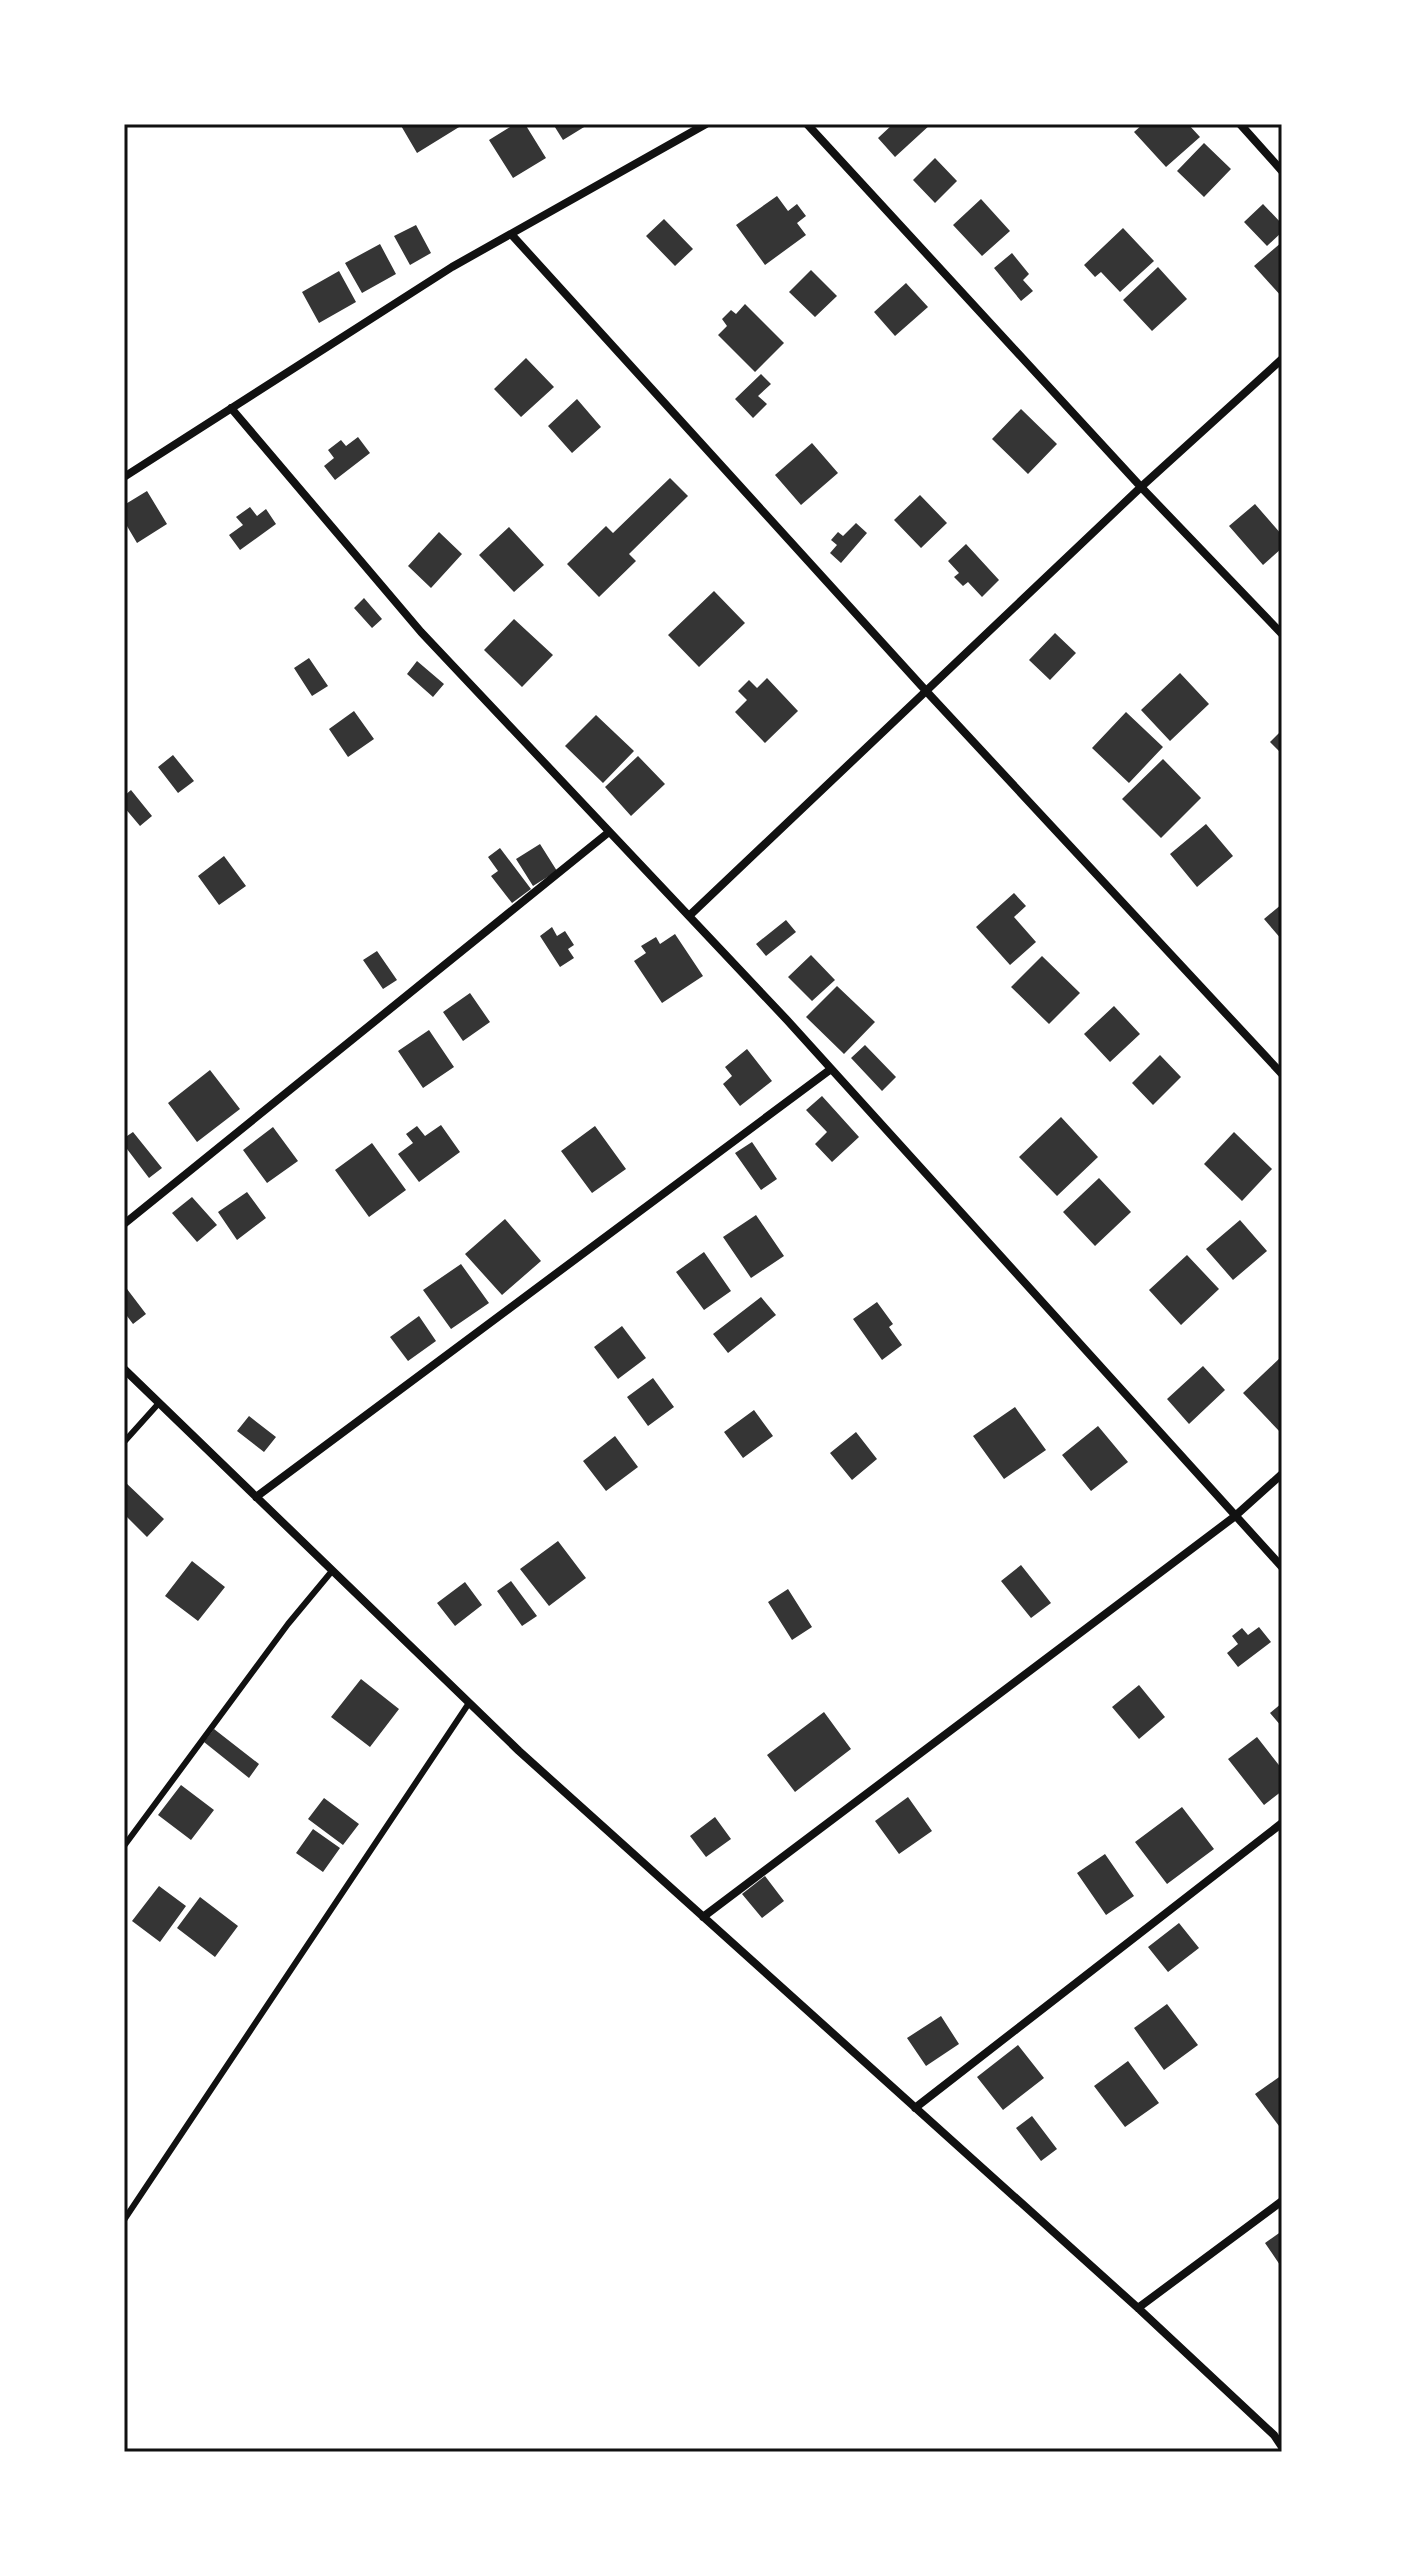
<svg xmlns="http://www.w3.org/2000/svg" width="1406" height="2576" font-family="'Source Sans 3',sans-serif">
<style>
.building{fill:#353535}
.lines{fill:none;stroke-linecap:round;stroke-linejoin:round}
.service{stroke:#111;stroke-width:6}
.minor{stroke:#111;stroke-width:8}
.neatline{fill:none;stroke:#111;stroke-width:3}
</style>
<rect width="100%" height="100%" fill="#fff"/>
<path class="building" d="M400 124H464L417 153Z
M515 124H525L546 158 513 178 489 140Z
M553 124H589L563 140Z
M893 124H931L895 157 878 138Z
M1143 124H1188L1200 137 1166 167 1134 132Z
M1204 143 1231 169 1204 197 1177 171Z
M935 158 957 181 935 203 913 180Z
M777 196 788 211 797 204 806 216 797 223 806 235 765 265 736 225Z
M981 199 1010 231 982 256 953 225Z
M1263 204 1282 224V232L1267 246 1244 222Z
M664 219 693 249 675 266 646 236Z
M416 225 431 253 410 265 394 236Z
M1123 228 1154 261 1120 292 1101 272 1095 277 1084 265Z
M1282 242V297L1254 266Z
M380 244 396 274 362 293 345 263Z
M1012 253 1029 274 1023 280 1033 291 1021 301 994 268Z
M1158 267 1187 299 1152 331 1123 300Z
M811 270 837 296 815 317 789 292Z
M339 271 356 302 319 323 302 292Z
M906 283 928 307 895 336 874 312Z
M745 304 784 343 755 372 718 335 727 326 722 319 731 310 736 314Z
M526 358 554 387 521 417 494 389Z
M761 374 771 384 758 396 767 404 753 418 735 399Z
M577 399 601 427 572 453 548 426Z
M1021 409 1057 444 1028 474 992 439Z
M358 437 370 453 335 480 324 466 334 458 328 450 341 440 346 446Z
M812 443 838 473 801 505 775 475Z
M670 478 688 496 629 554 636 561 599 597 567 564 606 526 613 533Z
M147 491 167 524 137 543 124 521V505Z
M920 495 947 523 921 548 894 520Z
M1255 504 1282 535V548L1263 565 1229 526Z
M250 507 257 516 266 509 276 524 240 550 229 535 243 525 236 517Z
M856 523 867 533 841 563 830 553 837 545 831 540 838 532 843 536Z
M509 527 544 565 514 592 479 555Z
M439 532 462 554 431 588 408 566Z
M966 544 999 580 982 597 968 582 963 586 954 577 959 573 948 561Z
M714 591 745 623 699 667 668 635Z
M364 598 382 619 372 628 354 608Z
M514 619 553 655 522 687 484 650Z
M1055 633 1076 653 1050 680 1029 660Z
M309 658 328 686 312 696 294 668Z
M417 661 444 684 433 697 407 674Z
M1180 673 1209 704 1170 741 1141 710Z
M767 678 798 711 765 743 735 712 747 700 738 691 749 680 757 688Z
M354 711 374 739 348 757 329 729Z
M1126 712 1163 747 1129 783 1092 748Z
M596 715 634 751 603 783 565 746Z
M1282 730V754L1270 742Z
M173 755 194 781 178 793 158 767Z
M638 756 665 784 631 816 605 787Z
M1163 759 1201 798 1161 838 1122 799Z
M131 790 152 816 140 826 124 807V796Z
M1206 824 1233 856 1197 887 1170 854Z
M540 844 557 871 533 886 516 859Z
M500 848 531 889 512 903 491 876 498 871 488 857Z
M224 856 246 886 219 905 198 876Z
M1014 893 1026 906 1014 917 1036 942 1010 965 976 927Z
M1282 904V940L1264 919Z
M786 920 796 932 766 956 756 944Z
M552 927 557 936 565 931 574 945 568 949 574 958 560 967 540 936Z
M675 934 703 976 662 1003 634 961 646 953 641 946 656 937 660 944Z
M377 951 397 980 383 989 363 960Z
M811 955 835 980 812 1001 788 977Z
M1042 956 1080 993 1049 1024 1011 987Z
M837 986 875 1022 844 1054 806 1017Z
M470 993 490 1022 463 1041 443 1012Z
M1114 1006 1140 1034 1110 1062 1084 1034Z
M429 1030 454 1067 423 1088 398 1051Z
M865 1045 896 1077 882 1091 851 1058Z
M747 1049 772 1081 740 1106 723 1084 732 1076 725 1067Z
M1160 1055 1181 1077 1153 1105 1132 1083Z
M210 1070 240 1109 197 1142 168 1103Z
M822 1096 859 1137 832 1162 815 1144 827 1132 806 1110Z
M1061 1117 1098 1157 1057 1196 1019 1157Z
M441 1125 460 1152 419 1182 398 1154 413 1143 406 1134 417 1126 425 1136Z
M595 1126 626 1169 592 1193 561 1151Z
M273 1127 298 1161 267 1183 243 1150Z
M133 1132 162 1168 149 1178 124 1145V1138Z
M1234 1132 1272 1169 1242 1201 1204 1164Z
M752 1142 777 1179 761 1190 735 1153Z
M372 1143 406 1190 369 1217 335 1170Z
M1099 1178 1131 1212 1095 1246 1063 1212Z
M247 1192 266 1218 237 1240 218 1212Z
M192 1197 217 1225 197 1242 172 1213Z
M756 1215 784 1256 751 1278 723 1237Z
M505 1219 541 1261 502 1295 465 1254Z
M1240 1220 1267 1251 1233 1280 1206 1249Z
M704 1252 731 1291 704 1310 676 1272Z
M1187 1255 1219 1289 1181 1325 1149 1290Z
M461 1264 489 1303 451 1329 423 1290Z
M124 1285 146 1314 133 1324 124 1312Z
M761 1297 776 1315 728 1353 713 1334Z
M877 1302 893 1324 889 1327 902 1345 882 1360 853 1319Z
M419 1316 436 1341 408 1361 390 1337Z
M622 1326 646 1358 618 1379 594 1347Z
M1282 1356V1430L1280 1432 1243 1393Z
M1203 1366 1225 1390 1189 1424 1167 1399Z
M653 1378 674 1407 648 1426 627 1397Z
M1015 1407 1046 1450 1004 1479 973 1436Z
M754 1410 773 1436 743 1458 724 1432Z
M249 1416 276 1437 264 1452 237 1431Z
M1098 1426 1128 1462 1091 1491 1062 1455Z
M856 1432 877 1459 852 1480 830 1453Z
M615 1436 638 1467 606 1491 583 1461Z
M124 1481 164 1519 147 1537 124 1514Z
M558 1541 586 1578 549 1606 520 1569Z
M192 1561 225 1587 198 1621 165 1596Z
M1021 1565 1051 1603 1031 1618 1001 1581Z
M511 1581 537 1616 522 1626 497 1591Z
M465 1582 482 1605 455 1626 437 1603Z
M788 1589 812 1627 792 1640 768 1602Z
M1259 1627 1271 1642 1238 1667 1227 1653 1238 1644 1232 1636 1242 1628 1248 1635Z
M361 1679 399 1709 370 1747 331 1717Z
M1139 1685 1165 1717 1139 1739 1112 1707Z
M1282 1703V1727L1270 1713Z
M824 1712 851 1749 795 1792 767 1755Z
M214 1729 259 1764 249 1778 204 1742Z
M1257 1737 1282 1769V1791L1264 1805 1228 1759Z
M181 1785 214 1810 191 1840 158 1815Z
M908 1797 932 1831 899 1854 875 1821Z
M324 1798 359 1824 343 1845 308 1819Z
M1182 1807 1214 1849 1167 1884 1135 1842Z
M715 1817 731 1839 706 1857 690 1836Z
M313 1829 340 1848 323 1872 296 1853Z
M1105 1854 1134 1896 1106 1915 1077 1873Z
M765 1876 784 1901 762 1918 742 1894Z
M159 1886 186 1906 160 1942 132 1921Z
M200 1897 238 1926 215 1957 177 1928Z
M1179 1923 1199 1948 1168 1972 1148 1947Z
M1167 2004 1198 2045 1164 2070 1134 2028Z
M941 2016 959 2044 926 2066 907 2038Z
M1018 2045 1044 2078 1003 2110 977 2077Z
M1128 2061 1159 2103 1125 2127 1094 2086Z
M1282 2075V2130L1255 2094Z
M1032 2116 1057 2149 1041 2161 1016 2128Z
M1282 2231V2268L1265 2243Z"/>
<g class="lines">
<path class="service" d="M124 1442 159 1403
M124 1846 288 1624 332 1571
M124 2220 469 1703"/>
<path class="minor" d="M807 124 1141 487 1282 634
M1240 124 1282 171
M511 234 927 692 1282 1074
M231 408 421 632 787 1020 1282 1567
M124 477 452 267 706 124
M689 916 1141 487 1282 359
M124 1224 609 832
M124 1369 519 1751 1138 2308 1274 2435 1282 2447
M256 1497 831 1069
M703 1917 1234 1517 1282 1474
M915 2108 1282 1823
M1138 2308 1282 2201"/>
</g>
<rect width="1406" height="2576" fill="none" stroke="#ffffff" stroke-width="252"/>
<rect x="126" y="126" width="1154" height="2324" class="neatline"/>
</svg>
